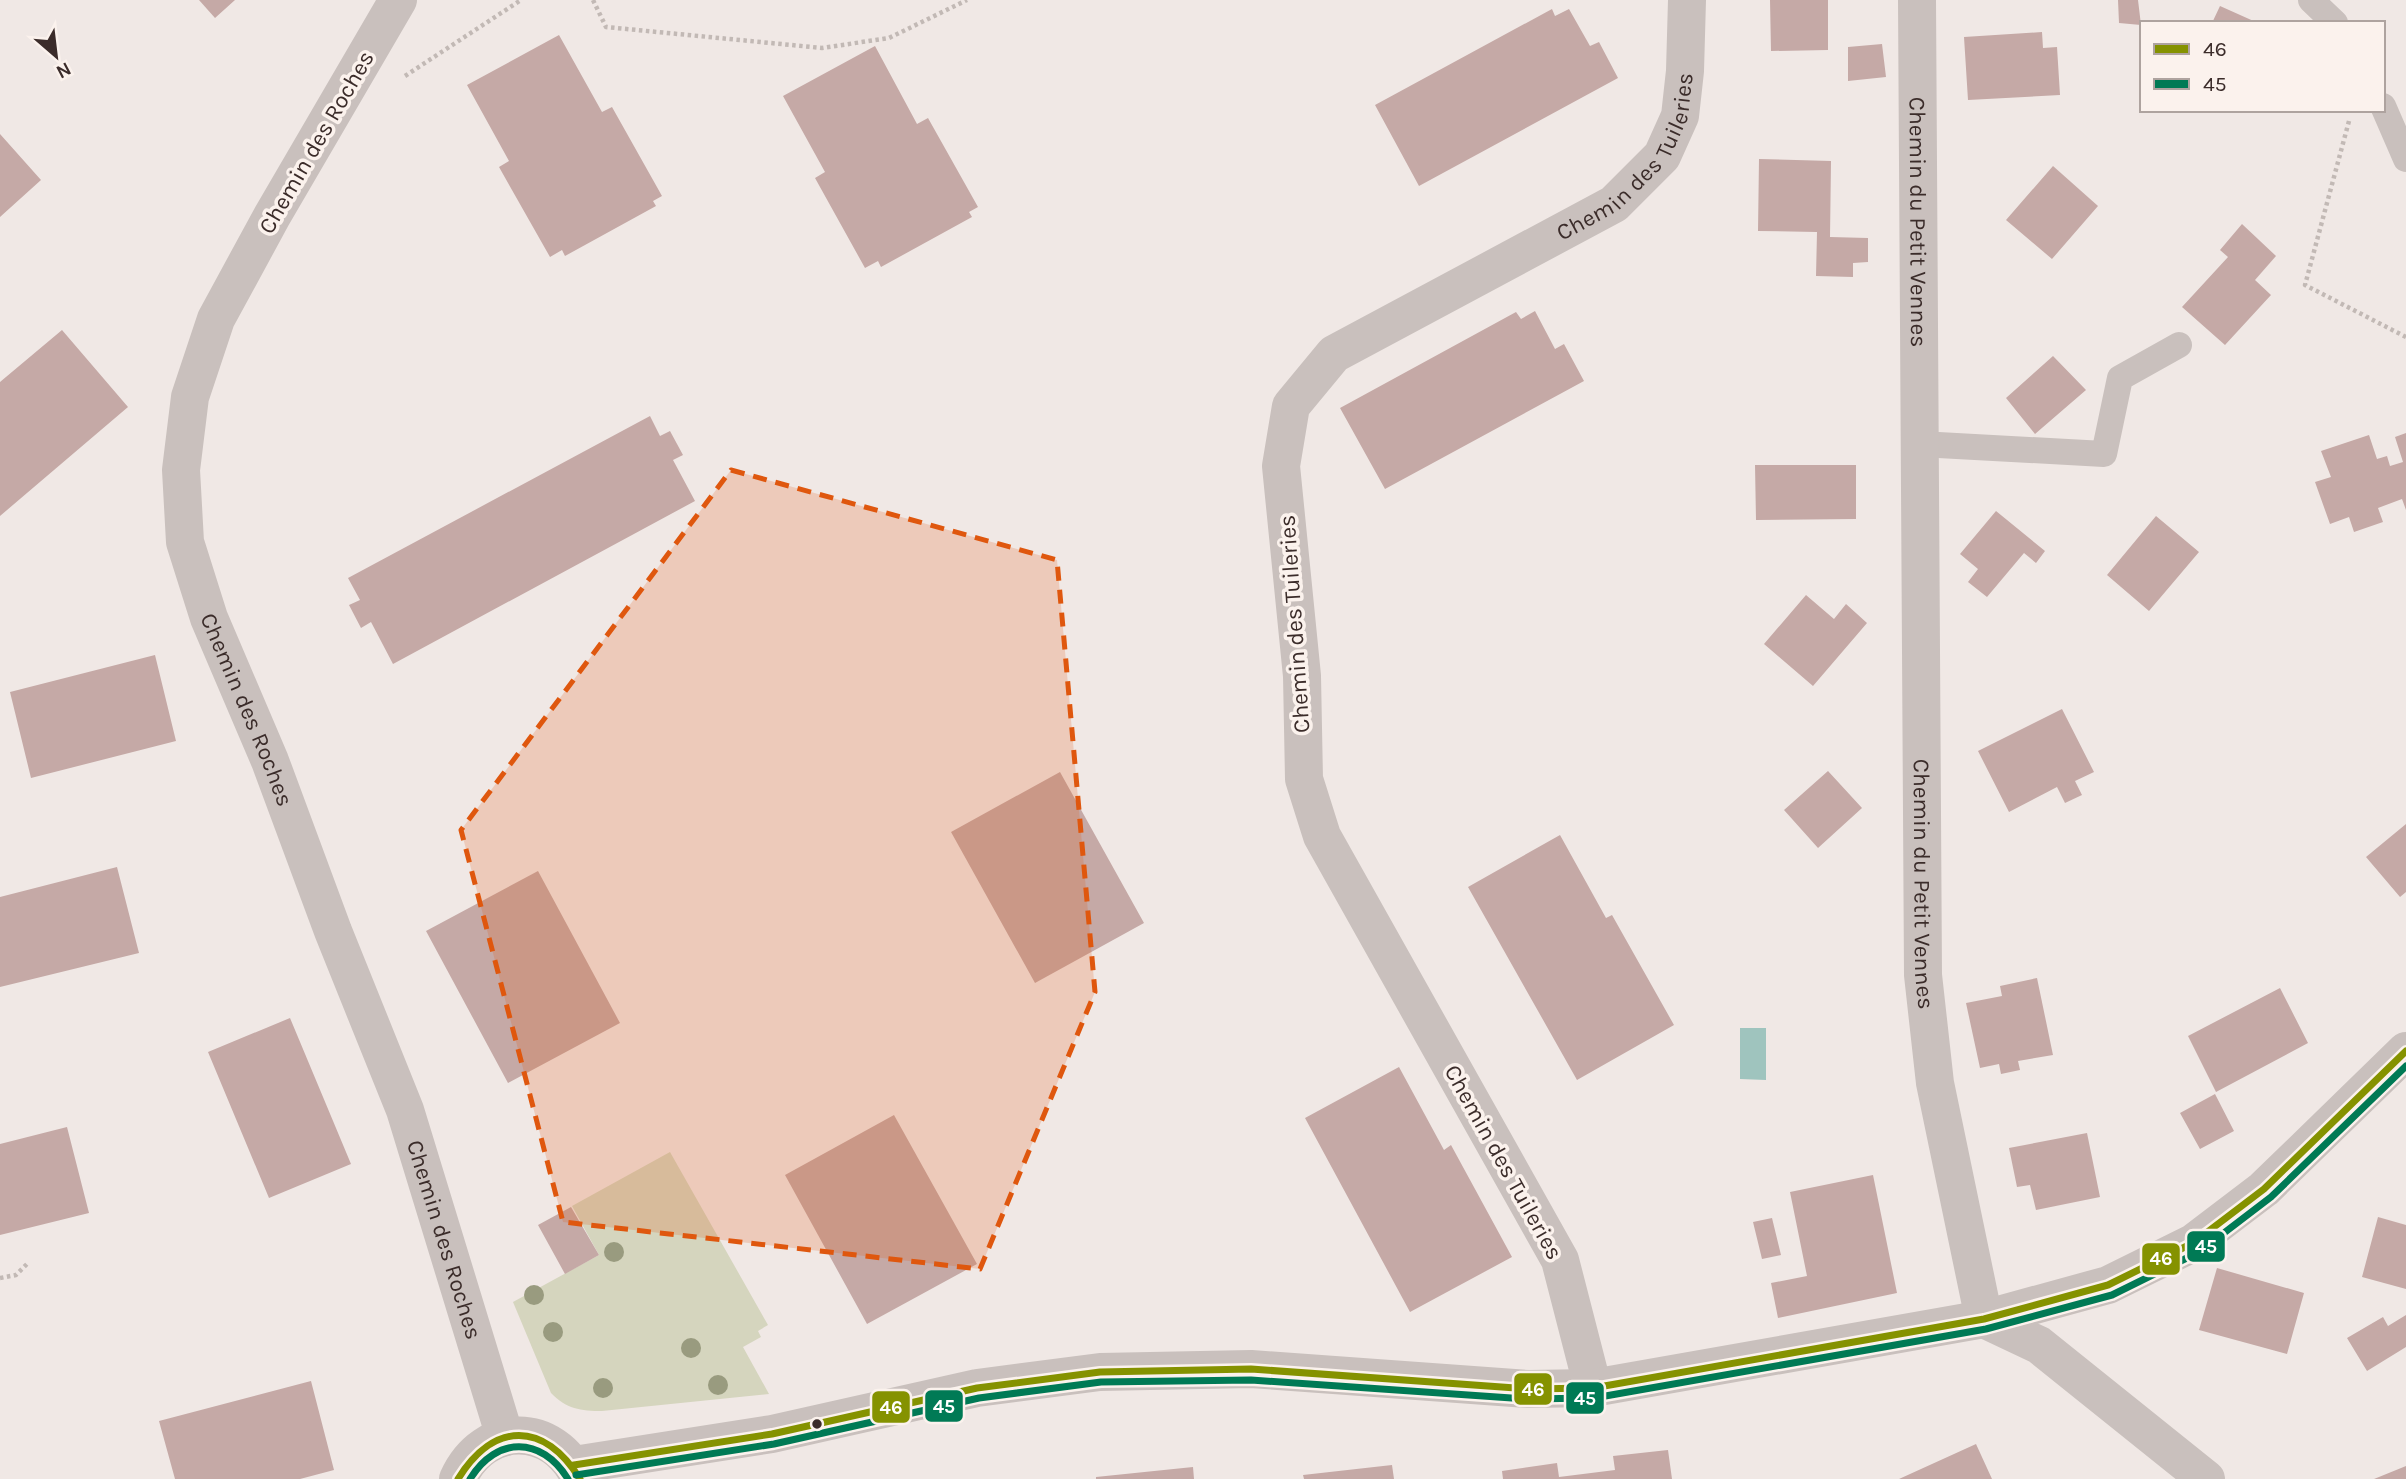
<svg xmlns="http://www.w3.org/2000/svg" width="2406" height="1479" font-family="Karla,sans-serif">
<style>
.green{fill:#d5d5be}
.water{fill:#9fc4be}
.building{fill:#c5a9a6}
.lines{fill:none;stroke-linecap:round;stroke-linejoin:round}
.path{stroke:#c2b9b5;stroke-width:4.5;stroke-dasharray:3.5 3.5;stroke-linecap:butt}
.service{stroke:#c9c0bd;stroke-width:26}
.minor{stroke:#c9c0bd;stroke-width:38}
.tertiary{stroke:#c9c0bd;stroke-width:38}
.bus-1-casing{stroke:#fbf2ed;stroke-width:12}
.bus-2-casing{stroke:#fbf2ed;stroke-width:12}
.bus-1{stroke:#859200;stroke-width:7}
.bus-2{stroke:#007a55;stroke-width:7}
.tree{fill:#999b7f}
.marked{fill:#df570e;fill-opacity:0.2;stroke:#df570e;stroke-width:5;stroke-dasharray:14 9;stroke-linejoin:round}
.bus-dot{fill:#3b2c2a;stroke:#fbf2ed;stroke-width:2.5}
.labels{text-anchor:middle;stroke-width:7;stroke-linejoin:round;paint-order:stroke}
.street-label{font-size:23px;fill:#3b2c2a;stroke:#fbf2ed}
.line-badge{stroke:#fbf2ed;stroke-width:2.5}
.badge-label{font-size:19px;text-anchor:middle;font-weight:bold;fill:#fff}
</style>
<rect width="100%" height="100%" fill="#f0e8e5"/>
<path class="green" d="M670 1152 768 1325 758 1331 761 1337 743 1347 769 1394 602 1411C581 1411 566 1409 551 1393L513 1302 599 1255 572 1206Z"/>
<path class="water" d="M1740 1028H1766V1080L1740 1079Z"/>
<path class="building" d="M199 0H235L215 18Z
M1770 0H1828V50L1771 51Z
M2118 0H2138L2141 25 2119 23Z
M2220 6 2258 23H2212Z
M1552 9 1555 16 1569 9 1590 46 1599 42 1618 78 1419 186 1375 105Z
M2042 32 2043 48 2057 47 2060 95 1968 100 1964 37Z
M559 35 602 112 612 107 662 196 653 201 656 206 565 256 562 250 550 257 499 167 509 161 467 85Z
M1882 44 1886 77 1848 81V47Z
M875 46 917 124 928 118 978 207 969 212 972 217 881 267 878 261 865 268 815 178 825 172 783 96Z
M0 134 41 180 0 217Z
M1759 159 1831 161 1830 237 1868 238V262L1853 263V277L1816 276 1817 232 1758 231Z
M2053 166 2098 206 2052 259 2006 220Z
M2242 224 2276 256 2255 280 2271 295 2225 345 2182 307 2228 257 2220 250Z
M1535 311 1555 349 1564 344 1584 381 1385 489 1340 408 1516 312 1521 319Z
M62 330 128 407 0 516V382Z
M2053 356 2086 390 2035 434 2006 398Z
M650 416 660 436 670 431 683 455 673 460 695 501 393 664 371 622 361 628 349 605 360 600 348 578Z
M2406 433V510L2402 499 2378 508 2383 522 2354 532 2349 517 2330 524 2315 482 2331 477 2321 451 2369 435 2377 459 2387 456 2390 466 2403 462 2395 437Z
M1755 465H1856V519L1756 520Z
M1996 511 2045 551 2036 563 2024 553 1987 597 1968 582 1978 569 1960 554Z
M2156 516 2199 552 2149 611 2107 575Z
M1806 595 1834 619 1846 604 1867 623 1813 686 1764 644Z
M155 655 176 741 31 778 10 692Z
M2062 709 2094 772 2075 781 2082 795 2065 803 2057 787 2009 812 1978 751Z
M1828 771 1862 808 1818 848 1784 810Z
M1060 772 1144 923 1035 983 951 832Z
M2406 824V892L2400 897 2366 857Z
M1560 835 1606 918 1612 915 1674 1025 1577 1080 1468 887Z
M117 867 139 953 0 987V897Z
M538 871 620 1023 508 1083 426 931Z
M2037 978 2053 1055 2018 1061 2020 1070 2001 1074 1999 1064 1980 1068 1966 1003 2002 996 2000 986Z
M2280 988 2308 1043 2216 1092 2188 1036Z
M290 1018 351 1164 269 1198 208 1052Z
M1399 1067 1444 1150 1451 1145 1512 1257 1410 1312 1305 1118Z
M2215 1094 2234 1131 2200 1149 2180 1113Z
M894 1115 977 1264 867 1324 785 1175Z
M67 1127 89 1213 0 1235V1144Z
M2087 1133 2100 1197 2036 1210 2030 1185 2017 1187 2009 1148Z
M1873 1175 1897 1293 1778 1318 1771 1283 1807 1276 1790 1192Z
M571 1207 599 1255 565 1274 538 1225Z
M2378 1217 2406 1225V1289L2362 1277Z
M1772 1218 1781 1255 1762 1259 1753 1222Z
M2217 1268 2304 1293 2287 1354 2199 1330Z
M2406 1315V1347L2367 1371 2347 1338 2383 1317 2388 1326Z
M311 1381 334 1470 300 1479H175L159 1421Z
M1976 1444 1992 1479H1899Z
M1668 1450 1672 1479H1503L1502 1471 1557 1463 1559 1477 1615 1470 1613 1456Z
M1392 1465 1394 1479H1304L1303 1475Z
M2406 1466V1479H2374Z
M1193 1467 1194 1479H1096V1477Z"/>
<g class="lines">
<path class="path" d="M593 0 606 27 822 48 889 38 967 0
M405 76 521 0
M2349 121 2305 285 2406 337
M0 1278 16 1275 27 1264"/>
<path class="service" d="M2311 0 2335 23
M2383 106 2406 159
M1920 444 2104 454 2120 378 2179 345"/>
<g class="minor">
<path id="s1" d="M398 0 272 216 216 319 190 397 181 470 185 542 209 618 270 761 333 931 405 1110 505 1437"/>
<path id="s2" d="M1917 0 1923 975 1935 1083 1984 1319"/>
<path d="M1984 1319 2039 1345 2206 1479"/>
<path id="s3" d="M1593 1388 1560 1260 1322 836 1304 779 1302 676 1281 466 1291 406 1334 354 1614 204 1662 156 1680 116 1685 71 1687 0"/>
<path d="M574 1465 772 1434 977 1388 1100 1372 1251 1369 1528 1389 1593 1388 1984 1319 2108 1285 2193 1243 2264 1189 2406 1051"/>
</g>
<path class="tertiary" d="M458 1479C484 1421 554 1421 580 1479"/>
<defs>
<path id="bus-1" d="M574 1465 772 1434 977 1388 1100 1372 1251 1369 1528 1389 1593 1388 1984 1319 2108 1285 2193 1243 2264 1189 2406 1051
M458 1479C494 1421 544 1421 580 1479"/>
<path id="bus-2" d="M576 1475 774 1444 979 1398 1101 1382 1251 1380 1527 1399 1594 1398 1986 1329 2112 1295 2199 1252 2271 1197 2406 1066
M470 1479C497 1436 541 1436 568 1479"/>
</defs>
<use href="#bus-1" class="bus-1-casing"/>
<use href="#bus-2" class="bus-2-casing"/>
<use href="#bus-1" class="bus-1"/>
<use href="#bus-2" class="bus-2"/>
</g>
<g class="tree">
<circle cx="614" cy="1252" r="10"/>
<circle cx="534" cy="1295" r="10"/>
<circle cx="553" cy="1332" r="10"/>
<circle cx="691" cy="1348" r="10"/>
<circle cx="718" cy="1385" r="10"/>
<circle cx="603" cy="1388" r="10"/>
</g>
<path class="marked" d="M731 470 1057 560 1095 992 980 1269 563 1222 461 830Z"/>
<circle class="bus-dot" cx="817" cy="1424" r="6"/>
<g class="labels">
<g class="street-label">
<text transform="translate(316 142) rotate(-60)" y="8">Chemin des Roches</text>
<text dy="8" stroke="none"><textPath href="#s3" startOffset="1484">Chemin des Tuileries</textPath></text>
<text dy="8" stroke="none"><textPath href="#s2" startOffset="222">Chemin du Petit Vennes</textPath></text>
<text transform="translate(1294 624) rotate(-94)" y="8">Chemin des Tuileries</text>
<text dy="8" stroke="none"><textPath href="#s1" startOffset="774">Chemin des Roches</textPath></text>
<text dy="8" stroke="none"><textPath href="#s2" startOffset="884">Chemin du Petit Vennes</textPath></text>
<text transform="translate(1504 1162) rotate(61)" y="8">Chemin des Tuileries</text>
<text dy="8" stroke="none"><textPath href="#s1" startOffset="1340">Chemin des Roches</textPath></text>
</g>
</g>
<g class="line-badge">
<rect x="2186" y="1230" width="40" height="33" rx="7" fill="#007a55"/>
<rect x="2141" y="1242" width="40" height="34" rx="7" fill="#859200"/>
<rect x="1513" y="1372" width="40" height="34" rx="7" fill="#859200"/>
<rect x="1565" y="1381" width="40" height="34" rx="7" fill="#007a55"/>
<rect x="924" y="1389" width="40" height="34" rx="7" fill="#007a55"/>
<rect x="871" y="1390" width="40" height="34" rx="7" fill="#859200"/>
</g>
<g class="badge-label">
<text x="2206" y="1253">45</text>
<text x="2161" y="1265">46</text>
<text x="1533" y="1396">46</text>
<text x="1585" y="1405">45</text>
<text x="944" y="1413">45</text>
<text x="891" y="1414">46</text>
</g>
<rect x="2140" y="21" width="245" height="91" fill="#fbf2ed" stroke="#aea39f" stroke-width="2"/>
<rect x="2154" y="44" width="35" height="10" fill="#859200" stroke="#aea39f" stroke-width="2"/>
<text x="2203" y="56" font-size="21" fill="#3b2c2a">46</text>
<rect x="2154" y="79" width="35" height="10" fill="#007a55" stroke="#aea39f" stroke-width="2"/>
<text x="2203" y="91" font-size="21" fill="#3b2c2a">45</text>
<g transform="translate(56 56) rotate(152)" stroke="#fbf2ed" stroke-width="5" paint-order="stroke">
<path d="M0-5L12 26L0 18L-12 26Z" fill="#3b2c2a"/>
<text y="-10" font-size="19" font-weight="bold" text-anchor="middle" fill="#3b2c2a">N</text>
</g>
</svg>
